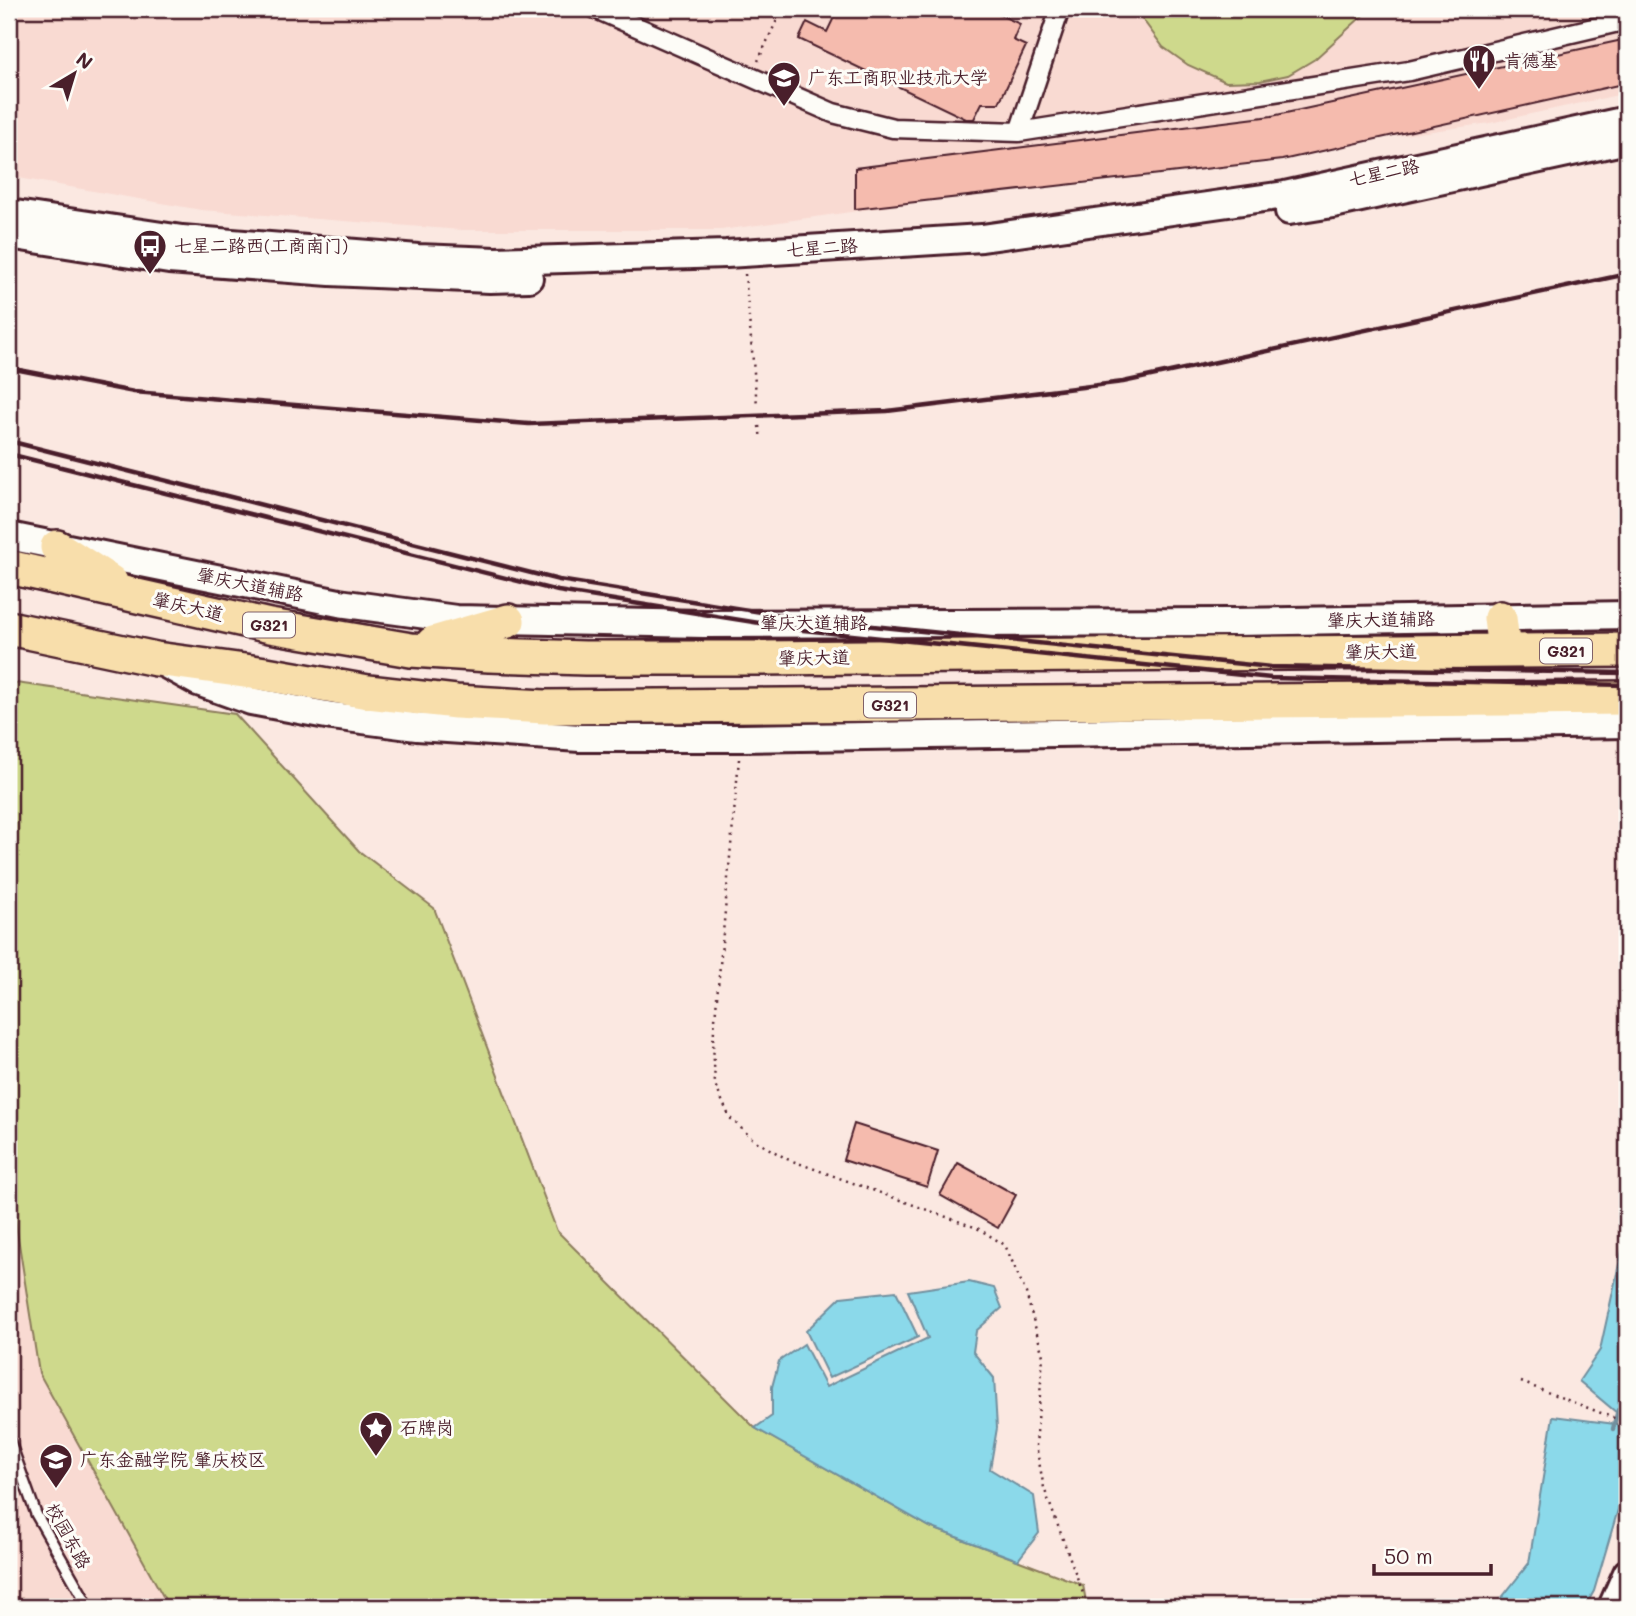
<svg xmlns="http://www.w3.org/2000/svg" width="1636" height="1616" font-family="Mali,'LXGW WenKai TC',sans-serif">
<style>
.built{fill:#f9dad2}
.green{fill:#ced98c;stroke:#8c7c5c;stroke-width:2}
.water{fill:#8bd9ea;stroke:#718f9e;stroke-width:2}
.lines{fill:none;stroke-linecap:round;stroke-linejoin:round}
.stream{stroke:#718f9e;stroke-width:4.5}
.building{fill:#f5bbae;stroke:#4a1f2b;stroke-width:2}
.lane-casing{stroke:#4a1f2b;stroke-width:14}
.street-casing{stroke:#4a1f2b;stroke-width:23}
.secondary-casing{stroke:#4a1f2b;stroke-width:32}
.highway-casing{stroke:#4a1f2b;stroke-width:38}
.path{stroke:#4a1f2b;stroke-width:2.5;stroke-dasharray:2 5;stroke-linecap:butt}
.lane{stroke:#fdfcf7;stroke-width:9}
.street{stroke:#fdfcf7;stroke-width:18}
.secondary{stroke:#fdfcf7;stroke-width:26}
.highway{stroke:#f8deab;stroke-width:33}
.rail{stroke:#4a1f2b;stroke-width:4.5}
.labels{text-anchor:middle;stroke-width:6;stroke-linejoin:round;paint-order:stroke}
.shield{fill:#fdfcf7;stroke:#806168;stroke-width:2}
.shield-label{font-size:16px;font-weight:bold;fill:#4a1f2b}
.poi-label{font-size:18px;fill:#4a1f2b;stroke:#fdfcf7;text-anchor:start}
.street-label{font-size:18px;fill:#4a1f2b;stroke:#fdfcf7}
</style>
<rect width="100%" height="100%" fill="#fbe8e1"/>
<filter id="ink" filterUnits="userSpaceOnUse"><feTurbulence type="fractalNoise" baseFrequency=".0143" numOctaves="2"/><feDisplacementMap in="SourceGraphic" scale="14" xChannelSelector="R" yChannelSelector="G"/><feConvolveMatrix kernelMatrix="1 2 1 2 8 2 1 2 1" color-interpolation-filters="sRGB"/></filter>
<g filter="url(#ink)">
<path class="built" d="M20 9H1627V93L1490 123 721 230H461L201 210 19 178 9 171V60Z
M9 1179 39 1373 169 1607H9Z"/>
<path class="green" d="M1135 9H1370L1315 59 1288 75 1260 81 1226 82 1188 65 1163 47Z
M9 682 235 714 359 851 434 908 557 1231 755 1428 930 1527 1083 1585 1087 1607H169L39 1373 9 1179Z"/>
<path class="water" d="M1627 1228V1415L1617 1413 1579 1381 1600 1350Z
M969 1282 994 1288 1002 1308 976 1331 973 1352 994 1378 997 1428 990 1469 1034 1496 1039 1533 1018 1560 930 1527 755 1428 772 1416V1387L779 1361 804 1344 826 1387 928 1338 908 1291Z
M896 1291 918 1337 829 1378 806 1331 841 1297Z
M1553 1416 1615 1424 1627 1428V1479L1594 1591 1585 1607H1510L1500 1600 1529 1563Z"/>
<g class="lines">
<path class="stream" d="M1613 1429 1618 1410"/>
</g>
<path class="building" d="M838 9H987L1020 24 1013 40 1026 46 999 103H982L974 119H966L799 39 807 22 827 32Z
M1627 39V83L1282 160 855 209V168L1272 116Z
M854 1124 938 1151 927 1187 843 1160Z
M958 1163 1016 1195 998 1228 940 1195Z"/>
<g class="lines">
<defs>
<path id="lane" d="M9 1439 36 1514 89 1607"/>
<path id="street" d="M596 9 833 113 893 128 1019 132 1409 71 1627 20
M1019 132 1060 9"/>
<path id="secondary" d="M1289 211 1333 204 1627 140
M9 213 182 239 418 258 496 261 726 254 982 238 1285 195 1627 120
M9 235 169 260 330 272 490 279 529 278
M9 536 339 603 456 619 704 624 1233 622 1627 615
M167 665 198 682 251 701 332 716 417 727 580 738H741L1627 724
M1612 1607 1627 1573"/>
<path id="highway" d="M57 547 111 582
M9 567 270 626 411 650 489 655 585 658H760L1627 650
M1500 618 1504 651
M9 628 156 659 266 674 368 692 456 702 545 707 1627 698
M433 643 508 621"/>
</defs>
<use href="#lane" class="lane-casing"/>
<use href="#street" class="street-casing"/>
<use href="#secondary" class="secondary-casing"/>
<use href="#highway" class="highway-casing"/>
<path class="path" d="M758 61 782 9
M745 274 757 405
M759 426 761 439
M739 759 713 1041 715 1085 730 1118 754 1140 787 1159 977 1228 1005 1245 1026 1293 1043 1356 1036 1446 1044 1488 1088 1607
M1521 1382 1627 1423"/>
<use href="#lane" class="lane"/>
<use href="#street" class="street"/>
<use href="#secondary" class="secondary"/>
<use href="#highway" class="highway"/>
<path class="rail" d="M9 368 134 392 529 424 887 411 1123 382 1627 274
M9 441 559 580 805 619 1271 667 1627 673
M9 454 558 591 803 630 1271 678 1627 685"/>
</g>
</g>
<defs>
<symbol id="restaurant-pin" viewBox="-11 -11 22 30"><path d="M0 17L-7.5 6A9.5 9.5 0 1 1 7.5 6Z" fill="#4a1f2b" stroke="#fdfcf7"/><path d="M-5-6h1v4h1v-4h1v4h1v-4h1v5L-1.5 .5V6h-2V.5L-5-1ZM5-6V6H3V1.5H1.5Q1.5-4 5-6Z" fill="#fff"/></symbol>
<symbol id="university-pin" viewBox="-11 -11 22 30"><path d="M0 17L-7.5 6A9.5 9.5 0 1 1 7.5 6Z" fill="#4a1f2b" stroke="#fdfcf7"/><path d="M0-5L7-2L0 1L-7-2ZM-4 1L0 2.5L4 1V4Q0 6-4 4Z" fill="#fff"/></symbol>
<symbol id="bus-pin" viewBox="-11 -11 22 30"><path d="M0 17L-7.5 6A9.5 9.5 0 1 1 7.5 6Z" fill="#4a1f2b" stroke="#fdfcf7"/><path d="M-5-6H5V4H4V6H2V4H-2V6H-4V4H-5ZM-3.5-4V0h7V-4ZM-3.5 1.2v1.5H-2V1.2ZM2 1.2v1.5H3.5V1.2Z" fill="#fff"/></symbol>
<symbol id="sight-pin" viewBox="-11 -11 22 30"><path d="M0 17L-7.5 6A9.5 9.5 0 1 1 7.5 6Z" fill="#4a1f2b" stroke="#fdfcf7"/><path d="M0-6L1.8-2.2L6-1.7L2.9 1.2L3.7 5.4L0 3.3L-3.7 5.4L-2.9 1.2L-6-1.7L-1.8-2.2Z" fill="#fff"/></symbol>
</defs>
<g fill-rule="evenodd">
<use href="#restaurant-pin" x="1460" y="42" width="38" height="52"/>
<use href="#university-pin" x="765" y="59" width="38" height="52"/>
<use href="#bus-pin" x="131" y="227" width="38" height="52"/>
<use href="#sight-pin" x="357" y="1409" width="38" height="52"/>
<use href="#university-pin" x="37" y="1441" width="38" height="52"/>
</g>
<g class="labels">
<g class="shield">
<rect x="243" y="612.5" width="52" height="25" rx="5"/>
<rect x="1540" y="638.5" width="52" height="25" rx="5"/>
<rect x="864" y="692.5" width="52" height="25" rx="5"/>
</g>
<g class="shield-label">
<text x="269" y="631">G321</text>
<text x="1566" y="657">G321</text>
<text x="890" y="711">G321</text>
</g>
<g class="poi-label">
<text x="1504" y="67">肯德基</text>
<text x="808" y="84">广东工商职业技术大学</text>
<text x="174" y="252">七星二路西(工商南门)</text>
<text x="400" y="1434">石牌岗</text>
<text x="80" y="1466">广东金融学院 肇庆校区</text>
</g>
<g class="street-label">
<text transform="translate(1384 173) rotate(-12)" y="6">七星二路</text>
<text transform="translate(822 248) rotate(-4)" y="6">七星二路</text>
<text transform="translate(250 585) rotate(11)" y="6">肇庆大道辅路</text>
<text transform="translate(188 607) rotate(13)" y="6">肇庆大道</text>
<text transform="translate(1381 620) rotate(-1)" y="6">肇庆大道辅路</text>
<text x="814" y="629">肇庆大道辅路</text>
<text transform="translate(1381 652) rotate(-1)" y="6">肇庆大道</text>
<text transform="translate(814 658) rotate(-1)" y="6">肇庆大道</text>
<text transform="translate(68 1536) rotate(61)" y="6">校园东路</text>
</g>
</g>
<rect width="1636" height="1616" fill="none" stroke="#fdfcf7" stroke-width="35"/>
<rect x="18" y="18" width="1601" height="1581" fill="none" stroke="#4a1f2b" stroke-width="2.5" filter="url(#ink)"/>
<g transform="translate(74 74) rotate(38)" stroke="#fdfcf7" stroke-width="5" paint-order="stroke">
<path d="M0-5L12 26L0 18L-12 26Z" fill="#4a1f2b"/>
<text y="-10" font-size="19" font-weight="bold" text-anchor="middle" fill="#4a1f2b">N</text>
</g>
<path d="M1374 1564v10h117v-10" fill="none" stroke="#4a1f2b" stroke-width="3.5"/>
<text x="1384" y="1564" font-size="21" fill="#4a1f2b" stroke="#fdfcf7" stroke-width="5" paint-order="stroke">50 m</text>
</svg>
